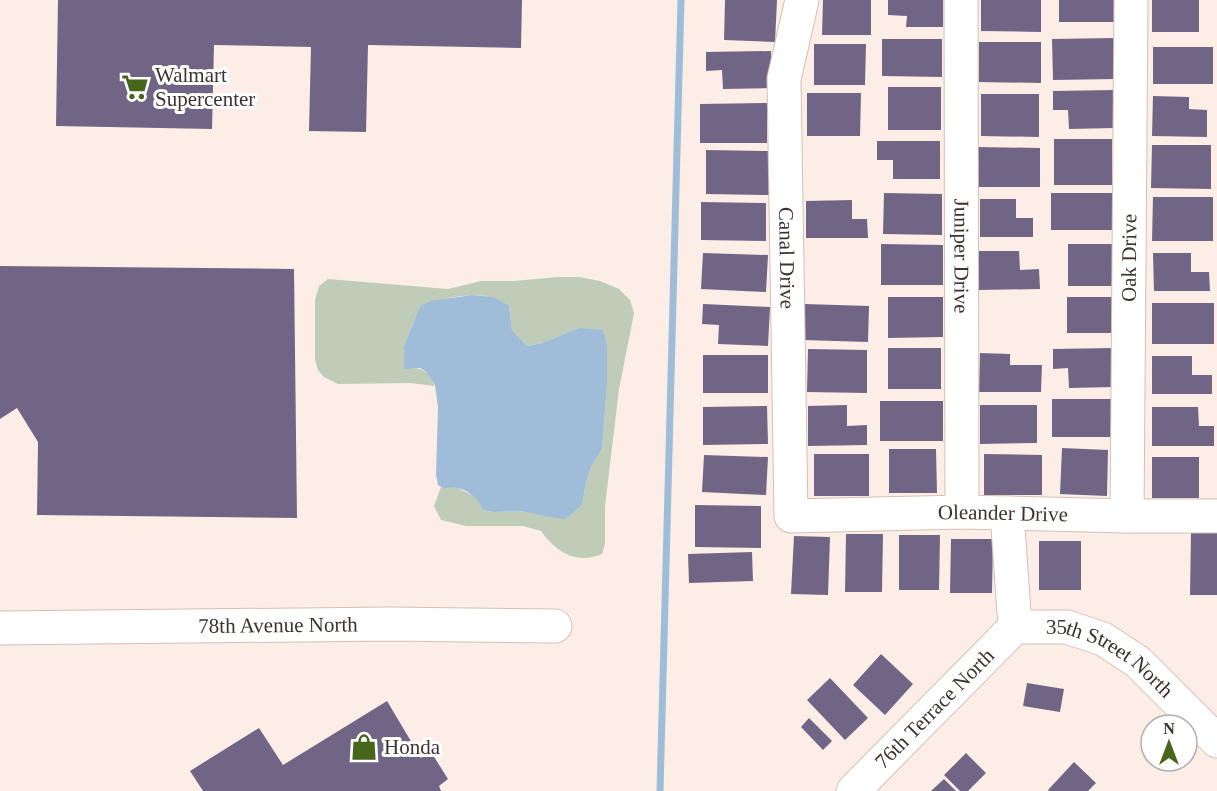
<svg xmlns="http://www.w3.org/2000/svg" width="1217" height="791" font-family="Georgia,serif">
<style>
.green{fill:#beccb8}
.water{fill:#9fbdd9}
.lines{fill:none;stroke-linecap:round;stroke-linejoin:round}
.stream{stroke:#9fbdd9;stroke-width:7}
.building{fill:#716586}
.minor-casing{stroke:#d6bfb2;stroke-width:35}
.minor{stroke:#fff;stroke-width:33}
.labels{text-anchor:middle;stroke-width:6;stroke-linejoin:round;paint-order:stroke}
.poi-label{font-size:21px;fill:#3c332e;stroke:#fff;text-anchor:start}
.street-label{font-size:21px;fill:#3c332e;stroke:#fff}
</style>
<rect width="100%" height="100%" fill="#fceee6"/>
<path class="green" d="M559 277H579L600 281 619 289 630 300 634 313 619 389 605 506V544L602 554C576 565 556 552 541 531L523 526H466L441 520 434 506 441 487 458 488 477 498 483 510 493 512 521 511 543 516 582 505 586 483 591 467 602 449 607 385V346L579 328 542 343 527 346 512 330 509 305C503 302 497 299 491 297 467 292 443 299 420 306L404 346V368C424 368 425 369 435 386L410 383 338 384 324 377 318 370 315 359V300L319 286 328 279 448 289 481 281H514Z"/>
<path class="water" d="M472 295 493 297 509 305 512 330 527 346 542 343 579 328 603 330 607 346V385L602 449 591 467 586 483 582 505 565 519 543 516 521 511 493 512 483 510C478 499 469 490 457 488 450 487 445 490 438 485L436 475 438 407 435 385 425 371 420 368 404 369V346L420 306 431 301Z"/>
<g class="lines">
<path class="stream" d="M660 791 681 0"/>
</g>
<path class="building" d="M58 0H522L521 48 368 45 366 132 309 131 311 47 214 45 212 129 56 126Z
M725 0H777L775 42 724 40Z
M823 0H871V35H822Z
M888 0H943V27H906L907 16 888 15Z
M981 0H1041V32L981 31Z
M1059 0H1114V22H1059Z
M1152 0H1199V32H1152Z
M1114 38 1115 79 1053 80 1052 39Z
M882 39H942V77L882 76Z
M979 42H1041V83L979 82Z
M814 44H866L865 85H814Z
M1153 47H1213V84H1153Z
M771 51 772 88 723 89 722 70 706 71V52Z
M888 87H941V130H888Z
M1114 90V128L1069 129 1068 110H1053V91Z
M807 93H861L860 136H807Z
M981 94H1039V137L981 136Z
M1153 96 1189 97V109L1207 110V137L1152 136Z
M767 103V143H700V104Z
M1054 139H1112V185H1054Z
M877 141H940V179H893V160H877Z
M1152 145H1211V189L1151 188Z
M978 147 1040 148V187H978Z
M706 150 770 151V195L706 194Z
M884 193 942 194V235L883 234Z
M1051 193H1114V230H1051Z
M1153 197H1213V241H1152Z
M980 199H1016V218H1033V237H980Z
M852 200V219H867L868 238H806V201Z
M701 202 766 203V241L701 240Z
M881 244 943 245V285H881Z
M1068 244H1113V286H1068Z
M979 251H1019L1020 270 1039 269 1040 289 979 290Z
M703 253 768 255 766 292 701 289Z
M1153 253H1191V272H1209L1210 291H1154Z
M0 266 294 269 297 518 37 515 38 442 17 408 0 419Z
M888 297H943V337L888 338Z
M1067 297H1114V333H1067Z
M1152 303H1214V344H1152Z
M703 304 770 307 768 346 718 344 719 325 702 324Z
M805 304 869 306 868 342 803 340Z
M888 348H941V389H888Z
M1113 348 1114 387 1069 388 1068 368 1053 369V349Z
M808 349 867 350V393L807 392Z
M980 353 1010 354V365H1042L1041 392H979Z
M703 355H768V393H703Z
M1152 356H1192V375H1212V394H1152Z
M1052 399H1114V437H1052Z
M880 401H943V441H880Z
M847 405V426L867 425V445L808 446V406Z
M980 405H1037V443L980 444Z
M767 406 768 444 703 445V407Z
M1152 407H1198L1199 426H1214V446H1152Z
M1062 448 1108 450 1107 496 1060 494Z
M889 449H936L937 493H889Z
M814 454H869V496H814Z
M984 454 1042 455V495H984Z
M704 455 768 457 766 495 702 492Z
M1152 457H1199V498H1152Z
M695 505 761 506V548L695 547Z
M1191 532H1217V595H1190Z
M846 534H883L882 592H845Z
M899 535H940L939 590H899Z
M794 536 830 537 828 595 791 594Z
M951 539H993L992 593H950Z
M1039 541H1081V590H1039Z
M752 552 753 581 689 583 688 554Z
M881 654 913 684 885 715 853 685Z
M830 678 868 718 845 740 807 700Z
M1027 683 1064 689 1060 712 1023 706Z
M387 701 421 758 431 752 448 779 439 786 441 791H203L190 771 259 728 283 765Z
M809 718 832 741 823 750 801 727Z
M966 753 986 773 968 791H960L944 775Z
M1074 762 1096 783 1088 791H1049L1048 790Z
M944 779 956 791H931Z"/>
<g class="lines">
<defs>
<g id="minor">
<path id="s1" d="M802 0 784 79 791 516 962 512 1127 516H1217"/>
<path id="s2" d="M961 0 962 512"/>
<path d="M1007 513 1015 627"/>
<path id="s3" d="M1127 516 1131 0"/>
<path id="s4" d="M1015 627H1067L1103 639 1138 662 1217 741"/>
<path id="s5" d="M0 628 389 624 555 626"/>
<path id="s6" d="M853 791 1015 627"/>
</g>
</defs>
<use href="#minor" class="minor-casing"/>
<use href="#minor" class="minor"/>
</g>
<defs>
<symbol id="supermarket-bare" viewBox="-9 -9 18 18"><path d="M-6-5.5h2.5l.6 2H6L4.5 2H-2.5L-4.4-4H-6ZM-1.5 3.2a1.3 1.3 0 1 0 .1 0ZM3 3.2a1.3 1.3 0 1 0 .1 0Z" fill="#47661a" stroke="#fff" stroke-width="2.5" paint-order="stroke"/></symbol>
<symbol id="shop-bare" viewBox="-9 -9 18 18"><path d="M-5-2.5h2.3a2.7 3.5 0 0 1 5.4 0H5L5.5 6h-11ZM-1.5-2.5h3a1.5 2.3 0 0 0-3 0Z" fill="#47661a" stroke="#fff" stroke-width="2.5" paint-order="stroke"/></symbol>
</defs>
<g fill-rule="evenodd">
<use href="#supermarket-bare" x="116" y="68" width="38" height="38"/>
<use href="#shop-bare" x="345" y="728" width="38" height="38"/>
</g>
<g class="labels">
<g class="poi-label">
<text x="155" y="82">Walmart<tspan x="155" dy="24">Supercenter</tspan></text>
<text x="384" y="754">Honda</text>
</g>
<g class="street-label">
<text dy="7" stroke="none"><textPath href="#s2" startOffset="256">Juniper Drive</textPath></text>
<text dy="7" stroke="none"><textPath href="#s1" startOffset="260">Canal Drive</textPath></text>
<text dy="7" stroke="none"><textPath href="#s3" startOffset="258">Oak Drive</textPath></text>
<text dy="7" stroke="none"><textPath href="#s1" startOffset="730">Oleander Drive</textPath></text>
<text dy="7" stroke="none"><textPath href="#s5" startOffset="278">78th Avenue North</textPath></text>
<text dy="7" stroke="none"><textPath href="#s4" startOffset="104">35th Street North</textPath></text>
<text dy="7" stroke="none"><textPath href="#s6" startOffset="116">76th Terrace North</textPath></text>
</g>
</g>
<g transform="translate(1169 743)"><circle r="28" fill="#ffffff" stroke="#b1adab" stroke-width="1.5"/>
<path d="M0-4.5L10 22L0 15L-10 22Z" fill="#47661a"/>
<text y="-9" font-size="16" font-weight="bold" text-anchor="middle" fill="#3c332e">N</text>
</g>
</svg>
